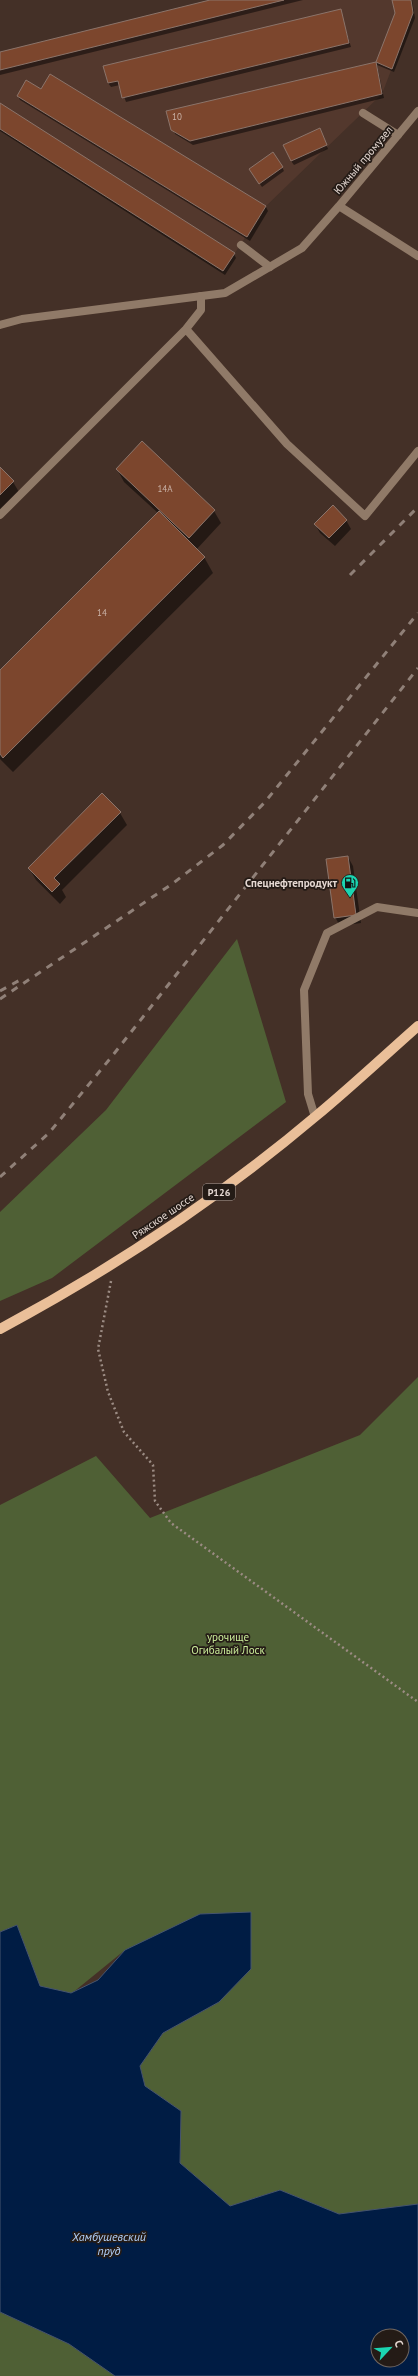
<svg xmlns="http://www.w3.org/2000/svg" width="418" height="2376" font-family="'PT Sans',sans-serif">
<style>
.built{fill:#53382d}
.green{fill:#4f6035}
.water{fill:#001c44;stroke:#45546f;fill-rule:evenodd}
.shadow{fill:#0007}
.building{fill:#7c462d;stroke:#8b746a}
.lines{fill:none;stroke-linecap:round;stroke-linejoin:round}
.path{stroke:#9c8c84;stroke-width:2.5;stroke-dasharray:2 3;stroke-linecap:butt}
.service{stroke:#907a68;stroke-width:8}
.minor{stroke:#907a68;stroke-width:8}
.primary{stroke:#eabf99;stroke-width:10}
.rail{stroke:#908078;stroke-width:3;stroke-dasharray:7 7;stroke-linecap:butt}
.labels{text-anchor:middle;stroke-width:3.5;stroke-linejoin:round;paint-order:stroke}
.number-label{font-size:9px;fill:#cbb4a9}
.shield{fill:#241b16;stroke:#ab9f9a;stroke-width:1}
.shield-label{font-size:10px;font-weight:bold;fill:#e5d8d2}
.street-label{font-size:11px;fill:#e5d8d2;stroke:#241b16}
.poi-label{font-size:11px;font-weight:bold;fill:#e5d8d2;stroke:#241b16;text-anchor:end}
.park-label{font-size:11px;fill:#caec99;stroke:#241b16}
.water-label{font-size:12px;font-style:italic;fill:#b0cff9;stroke:#241b16}
</style>
<rect width="100%" height="100%" fill="#443027"/>
<path class="built" d="M210 0H411L413 13 382 94 266 206 223 271 0 129V52Z"/>
<path class="green" d="M237 939 286 1102 52 1278 0 1301V1212L106 1110Z
M418 1377V2205L339 2214 280 2190 230 2206 180 2163 181 2111 145 2086 140 2066 163 2033 219 2002 125 1950 71 1994 40 1986 17 1925 0 1932V1505L96 1456 150 1518 360 1435Z
M0 2312 69 2344 115 2376H0Z"/>
<path class="water" d="M251 1912V1969L219 2002 163 2033 140 2066 145 2086 181 2111 180 2163 230 2206 280 2190 339 2214 418 2204V2376H115L69 2344 0 2312V1932L17 1925 40 1986 71 1993 98 1980 125 1950 200 1914ZM378 2336H402V2360H378Z"/>
<path class="shadow" d="M214 0H303L0 75V53Z
M393 0H412L415 18 394 72 377 65 384 98 193 145 175 134 167 112 377 62 396 13Z
M340 10 351 47 126 102 120 85 111 87 108 83 105 67Z
M50 75 266 207 268 211 250 241 20 100 18 96 41 90Z
M0 104 234 254 236 258 225 275 0 131Z
M322 134 328 149 294 165 291 161Z
M282 167 284 171 262 187 253 174Z
M0 469 13 482 22 497 0 519Z
M117 469 214 511 221 523 196 550 204 557 213 573 13 772 0 759V671L158 513 124 482Z
M346 520 351 529 335 546 320 533 315 524Z
M120 813 127 825 62 890 66 897 60 904 36 880 29 868Z
M348 857 353 866 361 923 340 926 335 917Z"/>
<path class="building" d="M210 0H284L0 70V52Z
M392 0H411L413 13 392 69 376 62 395 13Z
M341 9 349 43 122 98 118 81 108 83 103 66Z
M376 62 382 94 190 141 171 130 166 111Z
M50 74 266 206 247 237 17 96 26 80 41 89Z
M0 103 235 253 223 271 0 129Z
M320 128 327 145 291 161 283 145Z
M273 152 283 167 259 184 249 169Z
M142 441 215 510 189 538 116 469Z
M0 467 14 481 0 495Z
M333 505 347 520 329 538 314 524Z
M159 511 205 557 3 758 0 754V670Z
M102 793 121 812 54 878 60 884 52 892 28 868Z
M348 856 356 915 334 918 326 859Z"/>
<g class="lines">
<path class="path" d="M111 1281 98 1349 108 1392 124 1432 153 1465 155 1501 171 1523 418 1702"/>
<path class="service" d="M363 113 398 135
M241 245 270 267
M186 329 287 444 365 516 418 451
M0 515 186 329 201 310V296
M315 1117 308 1094 304 990 327 933 377 907 418 913"/>
<path class="minor" d="M418 111 339 206 418 256
M0 325 22 319 225 293 302 248 339 206"/>
<path class="primary" d="M0 1329C112 1269 219 1198 316 1116 351 1087 384 1056 418 1026"/>
<path class="rail" d="M350 575 418 507
M0 991 20 980
M0 999 172 884 223 845 265 802 418 613
M0 1177 49 1133 113 1055 418 668"/>
</g>
<defs>
<symbol id="fuel-pin" viewBox="-11 -11 22 30"><path d="M0 17L-7.5 6A9.5 9.5 0 1 1 7.5 6Z" fill="#1bd5b1" stroke="#241b16"/><path d="M-5.5-6h7V0h2V4h1.3V-2.5L3-4.5l.8-.8L6-3V5H2.5V1h-1V6h-7ZM-4.2-4.7v3.2H.2V-4.7Z" fill="#111"/></symbol>
</defs>
<g fill-rule="evenodd">
<use href="#fuel-pin" x="340" y="873" width="20" height="27"/>
</g>
<g class="labels">
<g class="number-label">
<text x="177" y="120">10</text>
<text x="165" y="492">14А</text>
<text x="102" y="616">14</text>
</g>
<rect class="shield" x="203" y="1184" width="32" height="16" rx="3"/>
<g class="shield-label">
<text x="219" y="1196">Р126</text>
</g>
<g class="street-label">
<text transform="translate(363 160) rotate(-50)" y="4">Южный промузел</text>
<text transform="translate(163 1216) rotate(-34)" y="4">Ряжское шоссе</text>
</g>
<g class="poi-label">
<text x="337" y="887">Спецнефтепродукт</text>
</g>
<g class="park-label">
<text x="228" y="1641">урочище<tspan x="228" dy="13">Огибалый Лоск</tspan></text>
</g>
<g class="water-label">
<text x="109" y="2241">Хамбушевский<tspan x="109" dy="14">пруд</tspan></text>
</g>
</g>
<g transform="translate(390 2348) rotate(64)"><circle r="19" fill="#241b16" stroke="#716761"/>
<path d="M0-3L7 15L0 10L-7 15Z" fill="#1bd5b1"/>
<text y="-6" font-size="11" font-weight="bold" text-anchor="middle" fill="#e5d8d2">С</text>
</g>
</svg>
